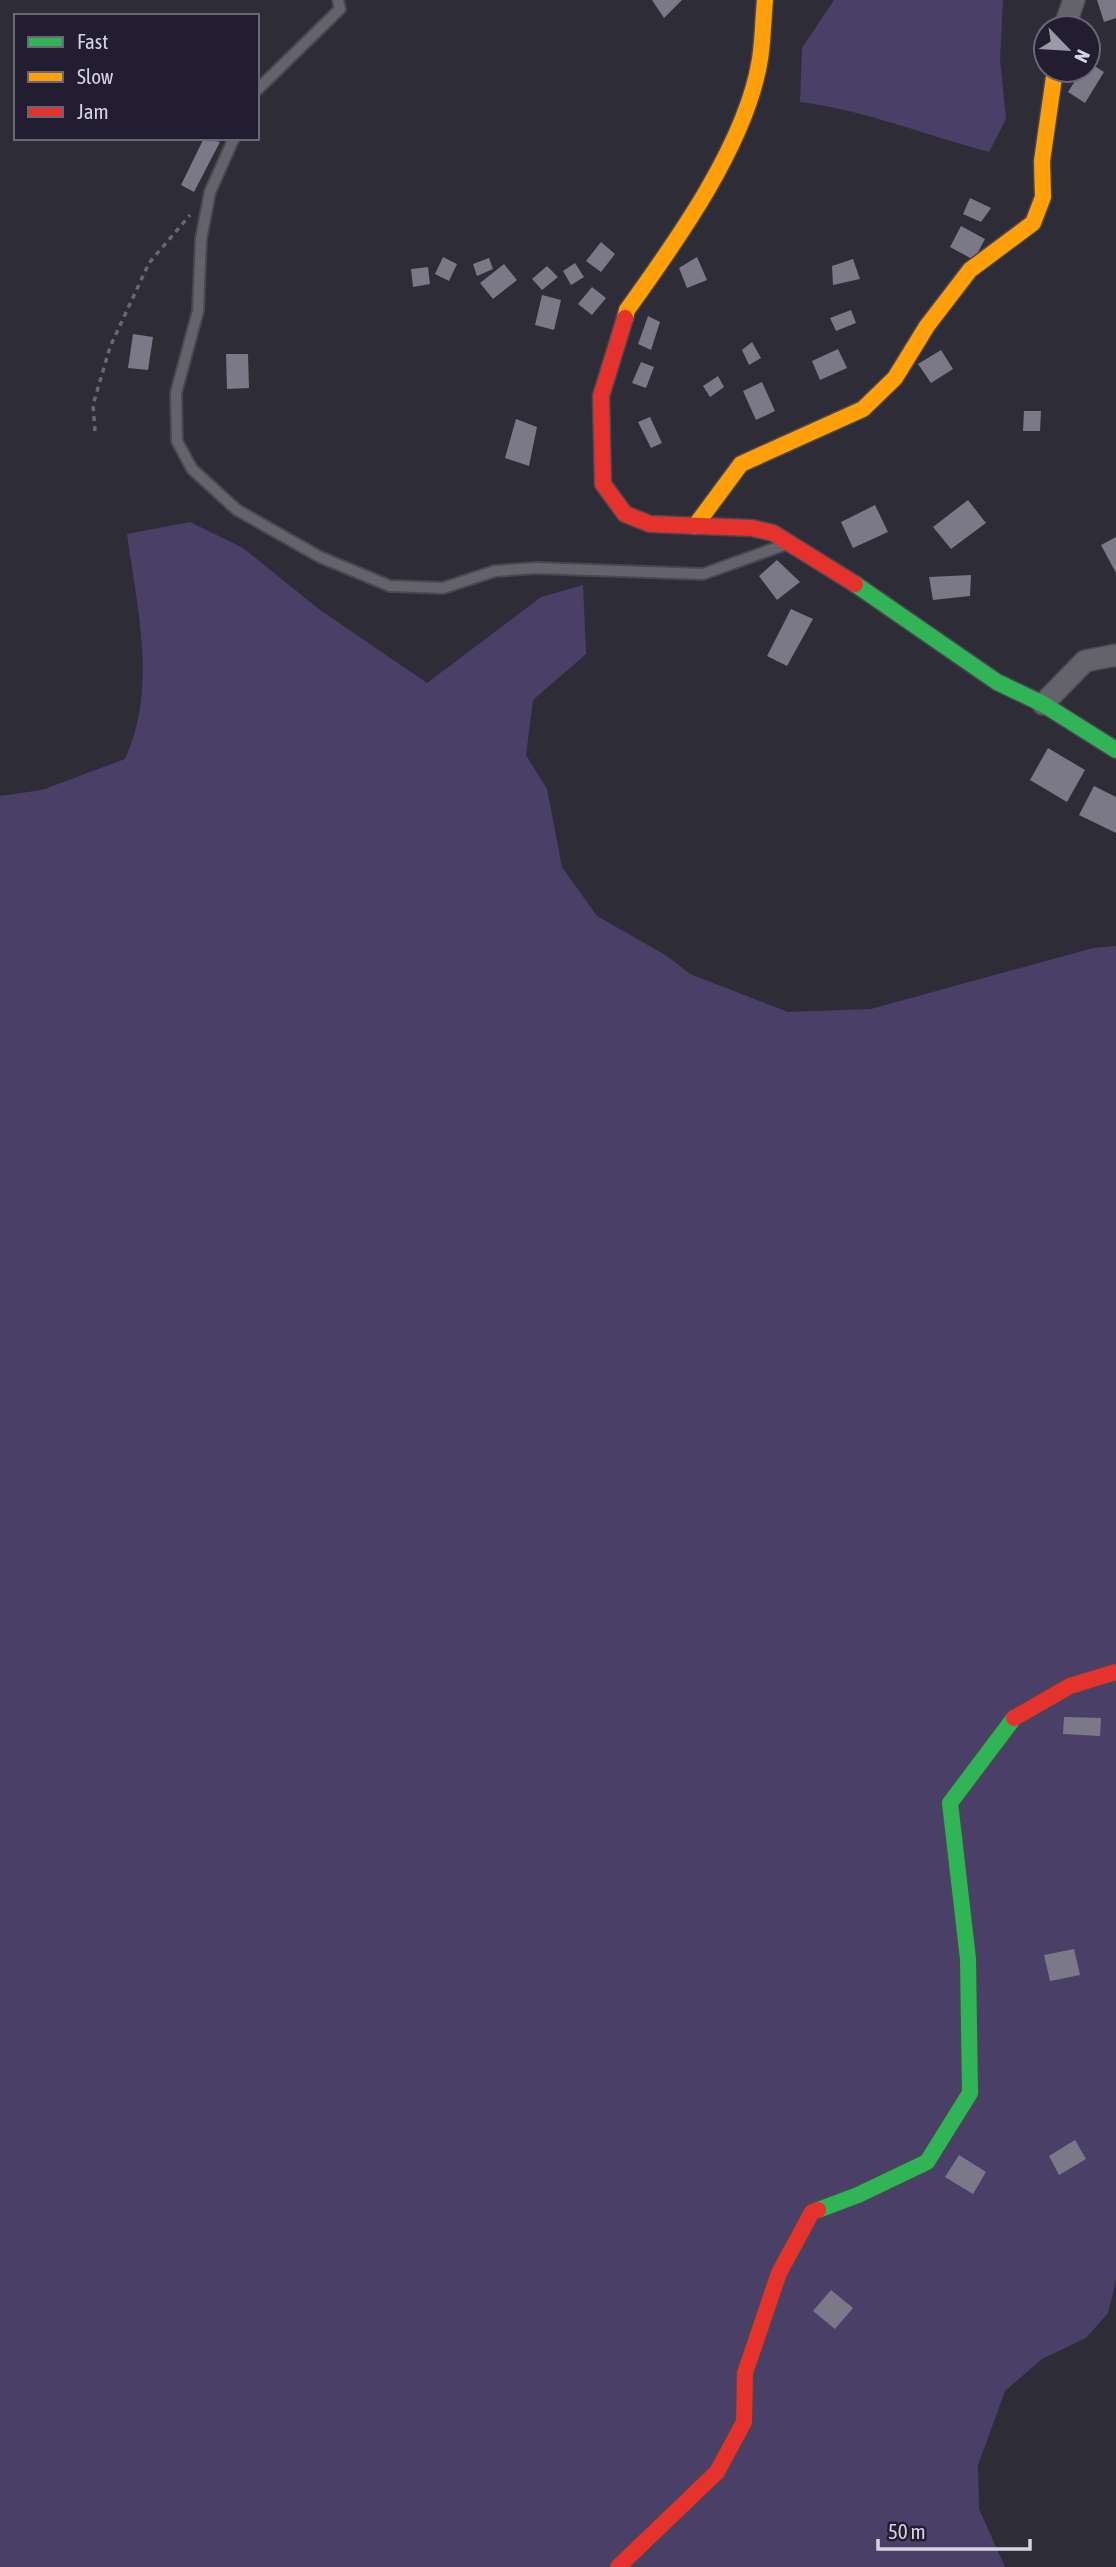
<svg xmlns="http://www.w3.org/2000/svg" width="1116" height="2567" font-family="'Asap Condensed',sans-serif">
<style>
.green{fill:#4a4067}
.building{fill:#7b7888}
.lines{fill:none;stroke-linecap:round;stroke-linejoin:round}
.lane-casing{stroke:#494751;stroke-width:14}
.street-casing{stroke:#494751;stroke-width:24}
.fast-casing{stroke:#494751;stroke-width:19}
.slow-casing{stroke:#494751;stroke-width:19}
.jam-casing{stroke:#494751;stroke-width:19}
.path{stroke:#69686f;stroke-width:3.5;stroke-dasharray:5 5;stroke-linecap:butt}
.lane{stroke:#64626b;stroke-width:10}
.street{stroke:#64626b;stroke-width:21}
.fast{stroke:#30b455;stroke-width:16}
.slow{stroke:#ff9f0a;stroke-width:16}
.jam{stroke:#e5322d;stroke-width:16}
</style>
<rect width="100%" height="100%" fill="#2e2c37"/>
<path class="green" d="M834 0H1003L1000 59 1006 119 989 152C925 135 865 110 800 102L802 48Z
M190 522 243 548 320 610 427 683 541 597 583 585 586 654 533 700 526 755 547 789 562 867 597 916 667 956 690 974 788 1012 871 1009 1093 948 1116 946V2280L1108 2313 1086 2338 1042 2359 1005 2391 978 2465 979 2509 1005 2567H0V796L42 790 125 759C158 687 137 610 127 534Z"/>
<path class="building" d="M652 0H682L664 18Z
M1097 0H1116V18L1104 22Z
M1088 62 1104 72 1085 103 1068 92 1082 70H1088Z
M204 138 220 142 194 192 181 185Z
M970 198 991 208 981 222 963 214Z
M961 226 985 239 974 260 950 247Z
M601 242 615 254 601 272 586 261Z
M443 257 457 264 449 281 435 274Z
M697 257 707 280 687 288 679 268Z
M489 258 493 269 477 276 473 264Z
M853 259 860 279 833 285 832 266Z
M575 263 584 277 571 285 563 271Z
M504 264 517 280 493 299 480 283Z
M547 266 558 277 542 290 532 279Z
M428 267 430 284 413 287 411 269Z
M592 287 606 298 592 315 578 304Z
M542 295 561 300 554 330 535 325Z
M851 310 856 323 836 331 830 318Z
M648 316 660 322 651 350 638 344Z
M133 334 153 337 148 370 128 368Z
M752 342 761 358 749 365 742 350Z
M838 349 847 368 820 380 812 361Z
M941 350 953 369 931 383 918 364Z
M226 354H248L249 388 227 389Z
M641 362 654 367 646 388 632 383Z
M718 376 724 387 710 397 703 386Z
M762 382 775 411 756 420 743 391Z
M1024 411H1041L1040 431H1023Z
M650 417 662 443 651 448 638 422Z
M516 419 537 427 529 466 505 458Z
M968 500 986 523 951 549 933 527Z
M875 505 888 532 853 548 841 522Z
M1116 537V573L1101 545Z
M777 560 800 582 777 600 759 576Z
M971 575 970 596 933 600 929 577Z
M791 609 813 619 787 666 767 656Z
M1048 748 1085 770 1067 802 1030 780Z
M1094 786 1116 797V833L1079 815Z
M1064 1717 1101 1718 1100 1736 1063 1734Z
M1074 1949 1080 1975 1050 1981 1044 1955Z
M1075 2140 1086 2159 1059 2175 1049 2156Z
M959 2155 986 2172 973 2194 945 2177Z
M831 2290 853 2308 835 2329 813 2311Z"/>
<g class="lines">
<defs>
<path id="lane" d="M257 90 340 9 338 0
M234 138 210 192 201 239 198 311 176 393 177 441 192 469 237 510 320 557 390 586 443 588 495 571 536 568 703 574 787 544"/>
<path id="street" d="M1064 28 1074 0
M1043 704 1085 661 1116 655"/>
<path id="fast" d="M855 584 997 682 1043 704 1116 750
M818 2210 858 2195 927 2162 970 2093 968 1959 950 1803 1014 1718"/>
<path id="slow" d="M625 318 627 310C676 242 747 143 760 59 763 40 763 20 765 0
M695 526 741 464 863 409 895 378 927 326 970 270 1033 223 1043 197 1042 161 1055 70"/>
<path id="jam" d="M625 318 601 396 603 484 625 514 650 524 752 528 773 533 855 584
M1014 1718 1070 1686 1116 1672
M618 2567 717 2472 744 2422 745 2373 779 2273 812 2212 818 2210"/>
</defs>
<use href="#lane" class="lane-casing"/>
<use href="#street" class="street-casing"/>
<use href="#fast" class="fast-casing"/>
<use href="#slow" class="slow-casing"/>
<use href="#jam" class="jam-casing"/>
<path class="path" d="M95 431 93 405 110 347 149 263 190 215"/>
<use href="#lane" class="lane"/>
<use href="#street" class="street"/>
<use href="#fast" class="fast"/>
<use href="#slow" class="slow"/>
<use href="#jam" class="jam"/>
</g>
<rect x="14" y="14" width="245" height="126" fill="#221d31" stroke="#6a6677" stroke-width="2"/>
<rect x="28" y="37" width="35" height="10" fill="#30b455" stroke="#6a6677" stroke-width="2"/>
<text x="77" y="49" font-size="21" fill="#d6d3e1">Fast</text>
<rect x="28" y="72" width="35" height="10" fill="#ff9f0a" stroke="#6a6677" stroke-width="2"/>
<text x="77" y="84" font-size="21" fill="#d6d3e1">Slow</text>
<rect x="28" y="107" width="35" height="10" fill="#e5322d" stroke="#6a6677" stroke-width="2"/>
<text x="77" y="119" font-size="21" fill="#d6d3e1">Jam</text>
<g transform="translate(1067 49) rotate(115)"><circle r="33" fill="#221d31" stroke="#6a6677" stroke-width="2"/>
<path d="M0-5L12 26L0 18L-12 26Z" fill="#9b99a6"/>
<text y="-10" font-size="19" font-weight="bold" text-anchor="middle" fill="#d6d3e1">N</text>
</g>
<path d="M878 2539v10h152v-10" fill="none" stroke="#d6d3e1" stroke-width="3.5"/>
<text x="888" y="2539" font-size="21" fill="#d6d3e1" stroke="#221d31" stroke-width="5" paint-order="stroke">50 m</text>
</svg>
